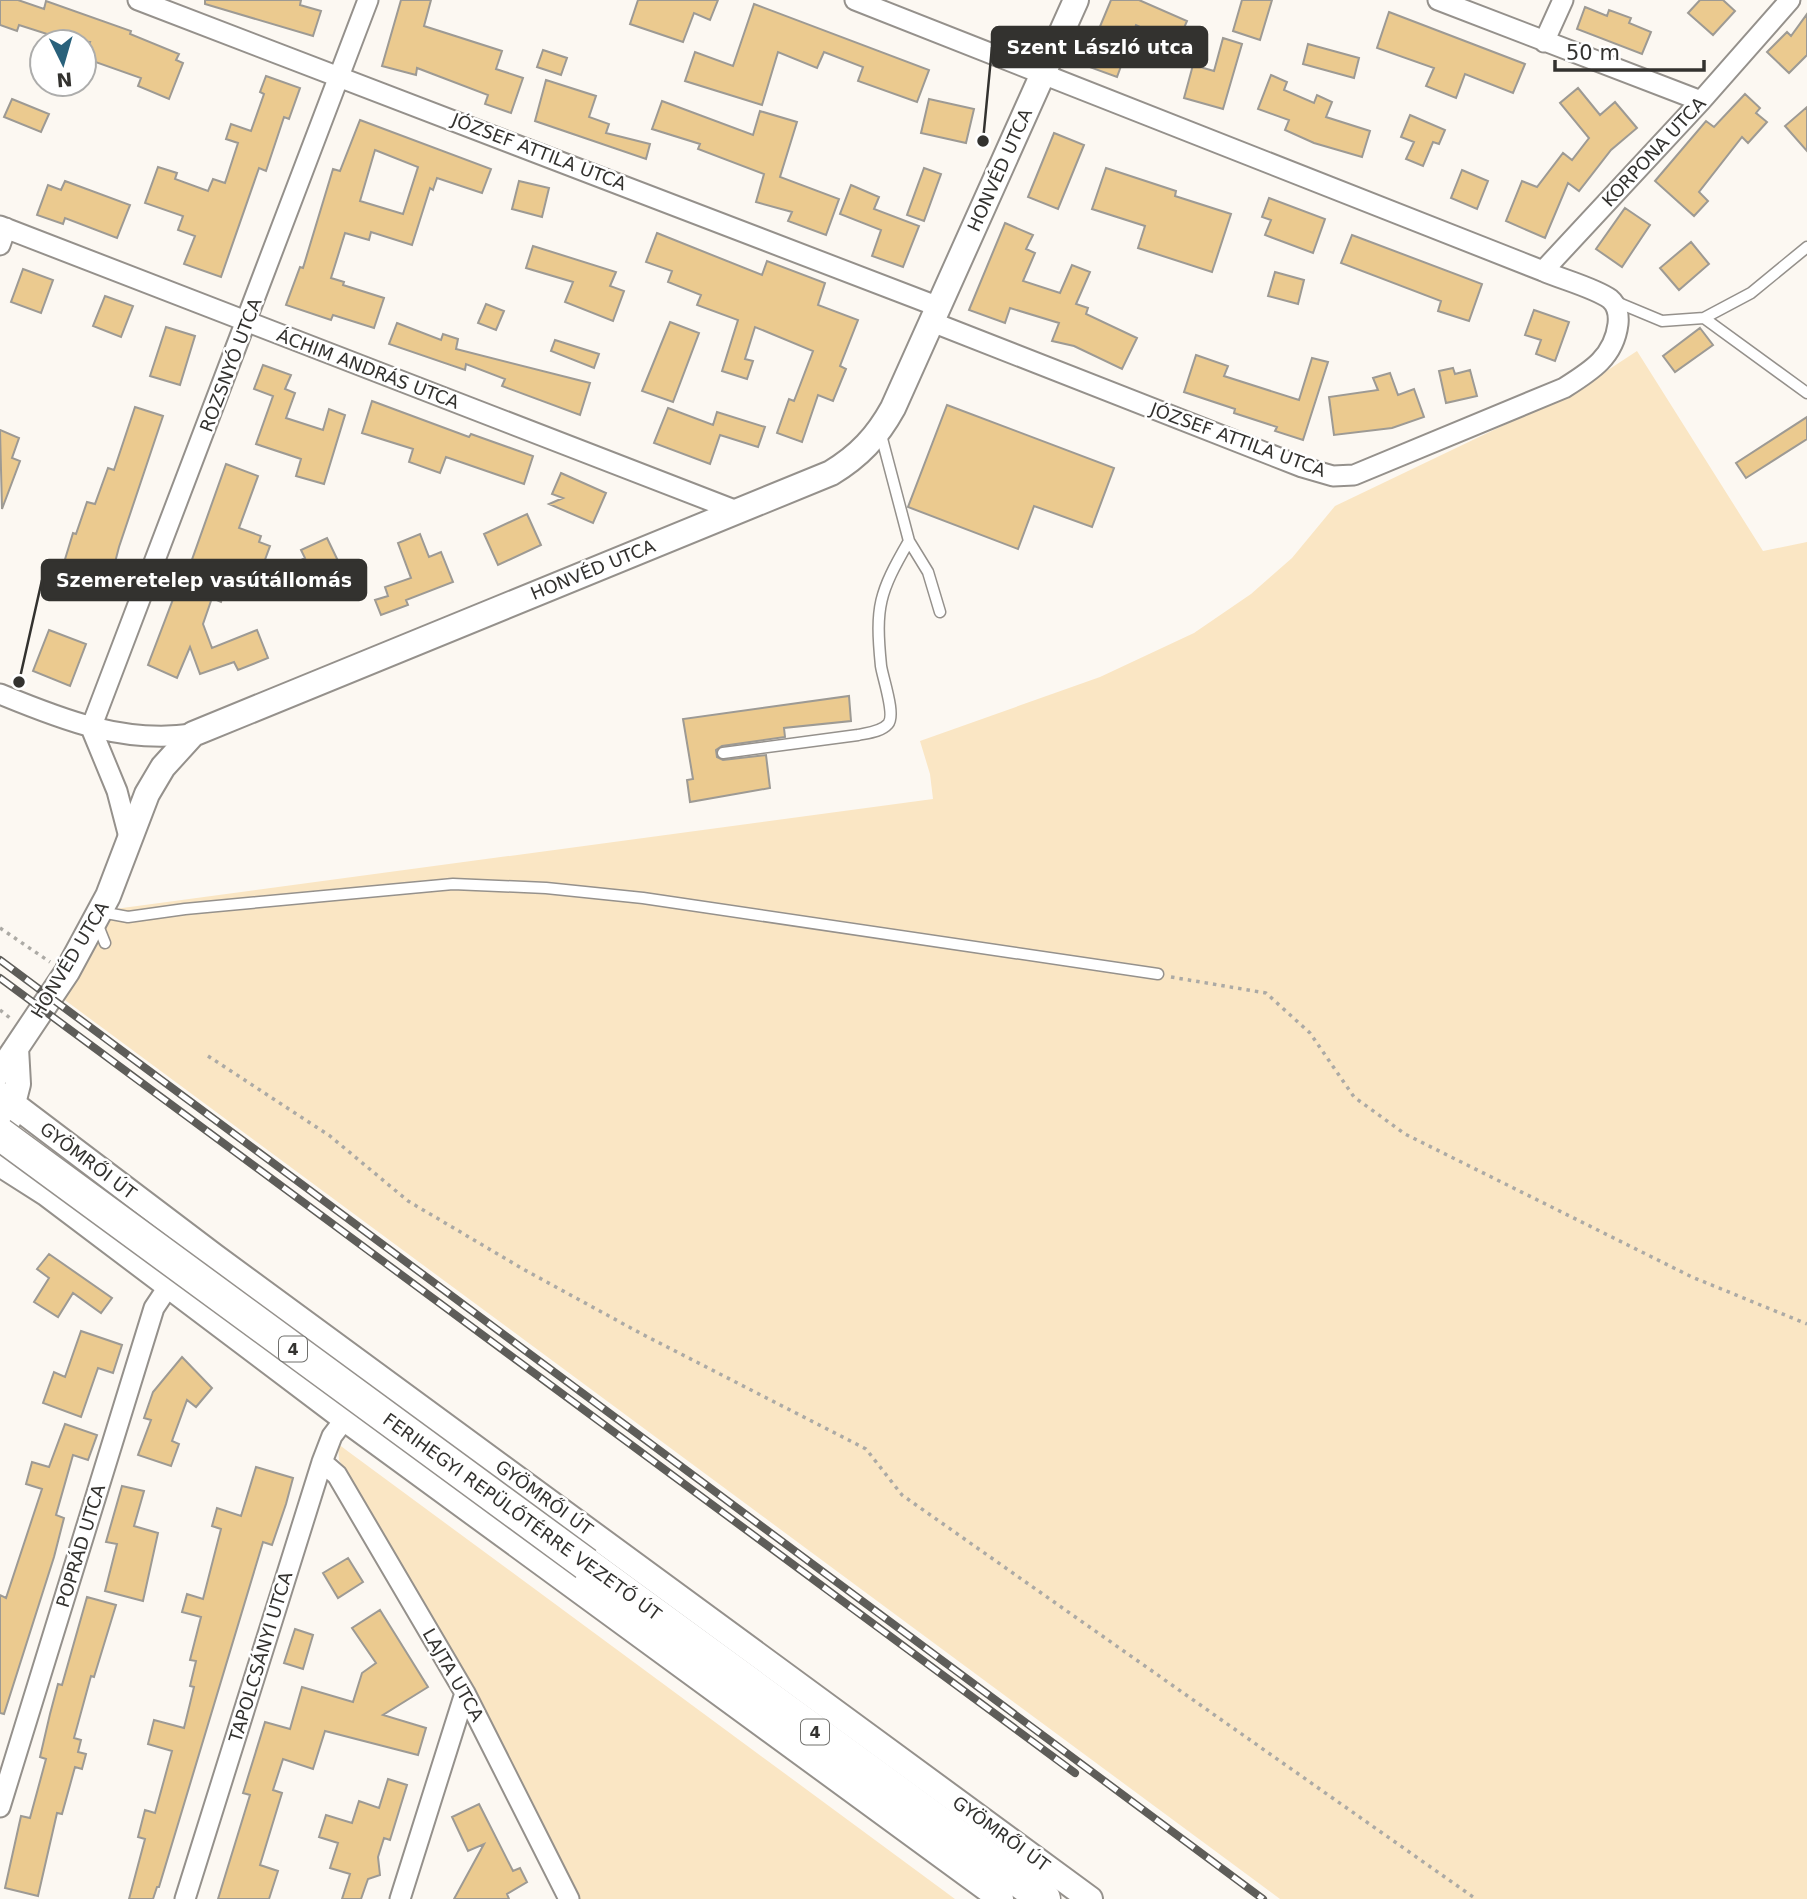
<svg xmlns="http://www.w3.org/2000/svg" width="1807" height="1899" font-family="'DejaVu Sans',sans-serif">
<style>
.green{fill:#fae6c4}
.building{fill:#ebca8f;stroke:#9d9a94;stroke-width:2;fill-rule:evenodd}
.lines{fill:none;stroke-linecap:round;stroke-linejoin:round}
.service-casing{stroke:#95918c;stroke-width:13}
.minor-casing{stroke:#95918c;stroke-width:23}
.tertiary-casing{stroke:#95918c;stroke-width:28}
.primary-casing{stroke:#95918c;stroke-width:35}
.path{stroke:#acaaa5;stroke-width:3.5;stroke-dasharray:3.5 5;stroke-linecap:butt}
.service{stroke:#fff;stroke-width:10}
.minor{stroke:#fff;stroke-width:19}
.tertiary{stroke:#fff;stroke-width:24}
.primary{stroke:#fff;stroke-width:32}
.rail-casing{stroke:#5e5d59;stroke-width:8}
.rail{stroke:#fff;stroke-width:5;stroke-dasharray:16;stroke-linecap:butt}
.primary-bridge-casing{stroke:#95918c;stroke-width:35;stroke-linecap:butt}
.primary-bridge{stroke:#fff;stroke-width:32}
.labels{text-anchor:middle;stroke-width:5;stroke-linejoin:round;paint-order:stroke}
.shield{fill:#fff;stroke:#70706d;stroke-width:2}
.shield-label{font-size:16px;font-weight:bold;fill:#33322f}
.street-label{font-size:18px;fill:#33322f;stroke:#fff}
.leader{fill:none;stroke:#33322f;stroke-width:2.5}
.callout-dot{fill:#33322f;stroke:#fff;stroke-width:2.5}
.callout{fill:#33322f;stroke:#33322f;stroke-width:2.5}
.callout-label{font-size:19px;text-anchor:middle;font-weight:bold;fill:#fff}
</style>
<rect width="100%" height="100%" fill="#fcf8f2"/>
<path class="green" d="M1637 351 1763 551 1807 542V1899H1280L54 992 100 911 933 799 930 774 920 741 1100 677 1194 633 1251 594 1292 558 1335 506 1579 389Z
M338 1444 955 1899H578L493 1726 339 1460Z"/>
<path class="building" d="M0 0H18L44 9 46 1 131 31 130 34 179 54 176 60 183 63 169 99 138 86 141 78 84 58 90 42H72L19 25 17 31 0 25Z
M205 0H301L300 5 321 11 313 36 205 4Z
M401 0H431L424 26 502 51 496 69 523 78 511 113 485 104 488 95 417 68 416 75 382 66Z
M638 0H718L710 20 694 13 683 42 630 24Z
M1111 0H1139L1187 21 1177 44 1136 25 1117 77 1084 65Z
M1242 0H1272L1260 40 1233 31Z
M1700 0H1723L1735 11 1713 35 1688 13Z
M754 4 929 70 917 102 858 81 863 67 824 52 817 68 778 52 762 105 685 81 695 52 733 66Z
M1585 7 1607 16 1609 10 1631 18 1629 23 1651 32 1642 54 1577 29Z
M1389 12 1525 64 1513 93 1465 74 1456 98 1426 86 1434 68 1377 48Z
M1807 14V55L1789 73 1767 52 1787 32 1791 36Z
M1223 38 1242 44 1223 109 1184 98 1193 65 1214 71Z
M1308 44 1359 58 1354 78 1303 64Z
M543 50 567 58 561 75 537 67Z
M1271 75 1287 82 1284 90 1314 103 1317 95 1332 102 1326 117 1370 131 1362 157 1314 143 1285 130 1289 120 1258 109Z
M266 76 300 88 289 119 284 117 266 171 259 168 221 277 184 264 195 236 178 230 183 216 145 203 158 167 177 173 175 179 208 191 213 179 225 183 238 143 226 139 231 124 251 131 264 94 260 92Z
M546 80 596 96 589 117 609 124 606 133 650 144 646 159 535 121Z
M1578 88 1600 115 1615 102 1637 128 1611 150 1579 191 1568 183 1545 238 1506 221 1522 181 1537 187 1563 153 1572 160 1589 138 1560 103Z
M1745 94 1760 108 1756 113 1767 122 1748 143 1742 137 1699 192 1708 201 1694 216 1655 181 1706 121 1714 127Z
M12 99 49 114 41 132 4 117Z
M929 99 974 109 966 143 921 133Z
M662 101 753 135 760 111 797 122 780 177 839 199 826 235 788 221 792 212 756 202 764 174 698 149 700 144 652 129Z
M1807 107V151L1785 126Z
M1410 115 1445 130 1439 144 1433 142 1423 166 1406 159 1414 142 1401 137Z
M360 120 491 169 482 193 437 178 433 190 430 188 412 245 371 232 369 240 345 233 331 278 344 282 343 285 384 298 374 328 333 315 331 320 286 305 300 267 303 268 333 169 340 171ZM375 150 418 167 403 214 360 201Z
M1054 133 1084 145 1058 209 1028 197Z
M924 168 941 174 924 221 907 215Z
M1106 168 1176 191 1175 196 1231 214 1212 272 1138 248 1145 226 1092 209Z
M1462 170 1488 181 1477 209 1451 198Z
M65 181 130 205 117 238 65 218 63 224 37 215 48 185 61 190Z
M519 181 549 188 542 217 512 209Z
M851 185 879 197 874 209 919 226 903 267 872 256 881 230 840 214Z
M1269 198 1325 219 1313 253 1265 235 1271 220 1262 217Z
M1625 208 1650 225 1622 267 1596 249Z
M1005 223 1033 235 1026 249 1035 253 1023 281 1060 293 1072 265 1090 272 1076 304 1088 308 1086 314 1137 338 1122 369 1074 346 1052 341 1059 323 1010 308 1005 323 969 310Z
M657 233 762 275 767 261 825 283 818 305 858 320 840 366 846 369 833 401 818 395 802 442 777 433 789 399 794 401 813 351 755 327 745 359 753 361 747 379 722 371 738 320 697 305 701 295 668 282 672 271 646 262Z
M1352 235 1482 284 1469 321 1438 311 1441 301 1341 263Z
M1691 242 1709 264 1679 290 1660 268Z
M533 246 616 272 610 286 624 291 613 321 565 302 573 282 526 268Z
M23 269 53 280 41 313 11 302Z
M1275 272 1304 280 1298 304 1268 296Z
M105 296 133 306 121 337 93 326Z
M486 304 504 311 496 330 478 323Z
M1534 310 1569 322 1555 361 1536 354 1541 340 1525 335Z
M670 322 699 333 673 402 642 391Z
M397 323 441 340 443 334 458 339 456 349 590 383 580 415 502 386 505 379 466 364 465 370 389 344Z
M166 327 195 336 180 385 150 376Z
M1700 328 1713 345 1675 372 1663 356Z
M555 340 599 354 594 368 551 351Z
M1196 355 1228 366 1224 376 1299 400 1312 358 1328 362 1303 440 1275 431 1277 427 1234 413 1235 409 1184 392Z
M263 365 291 375 285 389 295 393 286 418 323 430 329 409 345 415 324 484 296 476 301 459 256 444 273 396 254 389Z
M1453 368 1455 374 1470 370 1477 396 1446 403 1439 371Z
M1390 373 1398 395 1414 389 1424 417 1392 428 1334 435 1329 397 1378 390 1373 378Z
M372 401 469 437 471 434 533 456 524 484 446 457 440 473 409 462 413 449 362 433Z
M947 405 1114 468 1092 527 1034 506 1018 549 908 507Z
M135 407 163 416 119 547 107 593 59 579 73 533 76 534 87 502 95 504 108 468 114 470Z
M668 408 713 425 717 412 765 427 758 447 720 435 710 464 654 443Z
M1807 417V439L1746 478 1736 463Z
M0 430 19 438 12 458 20 461 2 509Z
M226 464 258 476 239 528 261 536 259 542 270 546 263 565 252 561 248 571 233 566 221 602 212 598 203 624 212 648 257 630 268 658 238 670 234 662 200 674 190 647 177 678 148 665 180 581 184 582Z
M561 473 606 493 593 523 549 504 563 498 552 494Z
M527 514 541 545 498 565 484 534Z
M420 534 429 557 441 552 453 582 406 600 408 605 381 615 375 600 388 596 385 587 411 578 398 543Z
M327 538 341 567 330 572 336 583 310 595 294 564 305 558 301 550Z
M49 630 86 644 70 686 33 671Z
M849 696 851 721 784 728 785 737 722 746 716 750 717 757 723 760 766 755 770 788 690 802 687 780 693 779 683 719Z
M49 1254 112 1298 101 1313 73 1293 58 1317 34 1302 49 1278 37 1269Z
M81 1331 122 1345 113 1373 98 1368 81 1417 43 1403 54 1372 65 1377Z
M182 1357 212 1388 196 1407 187 1400 172 1441 179 1444 171 1466 138 1455 151 1420 144 1418 153 1392Z
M65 1424 97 1435 88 1460 73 1455 56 1515 64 1518 54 1557 4 1714 0 1713V1595L6 1598 42 1489 26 1484 32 1462 49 1467Z
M256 1467 293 1478 286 1504 272 1545 263 1542 159 1887H157L153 1899H129L145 1839 138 1837 145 1810 155 1813 172 1751 148 1744 154 1720 184 1728 194 1687 190 1686 196 1661 190 1660 201 1617 182 1612 187 1594 203 1599 221 1529 212 1526 217 1508 241 1516Z
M122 1486 144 1491 134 1526 158 1533 143 1601 105 1591 117 1544 106 1542Z
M348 1558 363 1582 338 1598 323 1573Z
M87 1597 116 1605 94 1677 91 1676 74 1738 81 1740 78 1752 86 1754 82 1769 75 1767 62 1814 57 1813 38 1896 5 1888 21 1816 30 1818 46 1759 40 1757 50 1714 58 1684 62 1685Z
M380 1610 428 1687 383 1715 426 1728 418 1755 325 1731 313 1769 283 1759 273 1790 282 1793 260 1865 278 1871 269 1899H218L250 1795 243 1793 265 1722 290 1729 302 1687 353 1702 362 1673 376 1663 352 1628Z
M295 1629 313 1635 303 1669 284 1663Z
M388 1779 407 1785 390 1840 384 1838 378 1857 380 1875 368 1879 361 1899H342L350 1874 330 1868 338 1843 319 1837 326 1815 352 1823 359 1801 379 1808Z
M479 1804 513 1871 520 1868 527 1882 507 1894 509 1899H454L484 1844 468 1851 452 1817Z"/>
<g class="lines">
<defs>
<path id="service" d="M1614 301 1662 321 1704 318 1807 393
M1704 318 1751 293 1807 247
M880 431 909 541 928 572 940 612
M723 753 858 735C867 733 881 732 888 724 896 715 883 679 881 666 875 606 879 593 909 541
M101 912 128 917 185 909 453 884 546 888 643 898 1158 974
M97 923 105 943"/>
<path id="minor" d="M138 0 939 307
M855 0 1543 271C1561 279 1595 288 1610 299 1617 305 1619 315 1618 324 1614 357 1591 371 1564 388L1354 475 1333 476 1302 467 932 322
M1438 0 1701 101
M1544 42 1563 0
M0 226 737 511
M0 245 6 228
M1543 271 1701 101 1790 0
M0 694C63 720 124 744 193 734
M91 728 368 0
M91 728 117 791 129 837
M322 1462 337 1475 465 1693 569 1899
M0 1807 154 1308 168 1287
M185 1899 322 1462 332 1436 345 1419
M400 1899 465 1693"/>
<path id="tertiary" d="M0 1072 67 972 108 896 147 794 163 767 193 734 831 473C859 456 877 437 893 408L1076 0
M0 1094 214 1256 1090 1899
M9 1119 18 1084 16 1048
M0 1164 47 1194 345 1419 1001 1899"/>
<path id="primary" d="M586 1564 1044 1899"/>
</defs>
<use href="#service" class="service-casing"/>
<use href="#minor" class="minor-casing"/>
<use href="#tertiary" class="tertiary-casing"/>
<use href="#primary" class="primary-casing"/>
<path class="path" d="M0 928 50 962
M1171 977 1266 993 1310 1033 1354 1097 1405 1134 1692 1277 1807 1324
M0 1010 10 1018
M208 1056 330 1136 408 1201 523 1269 640 1333 866 1449 902 1495 1476 1899"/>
<use href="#service" class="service"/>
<use href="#minor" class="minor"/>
<use href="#tertiary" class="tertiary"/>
<use href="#primary" class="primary"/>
<defs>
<path id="rail" d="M0 960 1263 1899
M0 978 1075 1773"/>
</defs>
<use href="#rail" class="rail-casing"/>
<use href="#rail" class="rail"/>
<defs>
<path id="primary-bridge" d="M0 1134 586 1564"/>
</defs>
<use href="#primary-bridge" class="primary-bridge-casing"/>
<use href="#primary-bridge" class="primary-bridge"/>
</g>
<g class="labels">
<g class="shield">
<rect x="279" y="1336.5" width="28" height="25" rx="5"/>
<rect x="801" y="1719.5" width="28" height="25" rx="5"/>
</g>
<g class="shield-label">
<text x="293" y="1355">4</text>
<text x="815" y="1738">4</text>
</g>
<g class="street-label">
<text transform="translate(539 152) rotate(21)" y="6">JÓZSEF ATTILA UTCA</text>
<text transform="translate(1654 152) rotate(-47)" y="6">KORPONA UTCA</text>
<text transform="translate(1000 170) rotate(-66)" y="6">HONVÉD UTCA</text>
<text transform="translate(231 365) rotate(-69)" y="6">ROZSNYÓ UTCA</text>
<text transform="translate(368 369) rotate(21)" y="6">ÁCHIM ANDRÁS UTCA</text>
<text transform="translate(1238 440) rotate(20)" y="6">JÓZSEF ATTILA UTCA</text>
<text transform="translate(593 570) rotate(-22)" y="6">HONVÉD UTCA</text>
<text transform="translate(70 960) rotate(-59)" y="6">HONVÉD UTCA</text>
<text transform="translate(88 1161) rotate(37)" y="6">GYÖMRŐI ÚT</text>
<text transform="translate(544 1498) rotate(36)" y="6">GYÖMRŐI ÚT</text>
<text transform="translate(522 1517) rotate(36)" y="6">FERIHEGYI REPÜLŐTÉRRE VEZETŐ ÚT</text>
<text transform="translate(81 1546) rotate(-73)" y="6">POPRÁD UTCA</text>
<text transform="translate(261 1657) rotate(-73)" y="6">TAPOLCSÁNYI UTCA</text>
<text transform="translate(453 1675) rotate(60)" y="6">LAJTA UTCA</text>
<text transform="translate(1001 1834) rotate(36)" y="6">GYÖMRŐI ÚT</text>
</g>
</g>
<path class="leader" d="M983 141L992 47M19 682L42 580"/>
<g class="callout-dot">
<circle cx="983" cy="141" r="7"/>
<circle cx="19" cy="682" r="7"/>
</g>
<g class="callout">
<rect x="992" y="27" width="215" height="40" rx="7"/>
<rect x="42" y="560" width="324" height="40" rx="7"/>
</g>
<g class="callout-label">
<text x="1100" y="54">Szent László utca</text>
<text x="204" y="587">Szemeretelep vasútállomás</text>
</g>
<g transform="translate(63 63) rotate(175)"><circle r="33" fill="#ffffff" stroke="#adadac" stroke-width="2"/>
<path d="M0-5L12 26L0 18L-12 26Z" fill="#29617b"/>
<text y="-10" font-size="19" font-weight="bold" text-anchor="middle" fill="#33322f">N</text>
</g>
<path d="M1555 60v10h149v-10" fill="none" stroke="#33322f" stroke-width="3.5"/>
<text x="1566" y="60" font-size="21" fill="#33322f" stroke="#ffffff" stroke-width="5" paint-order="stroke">50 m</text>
</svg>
